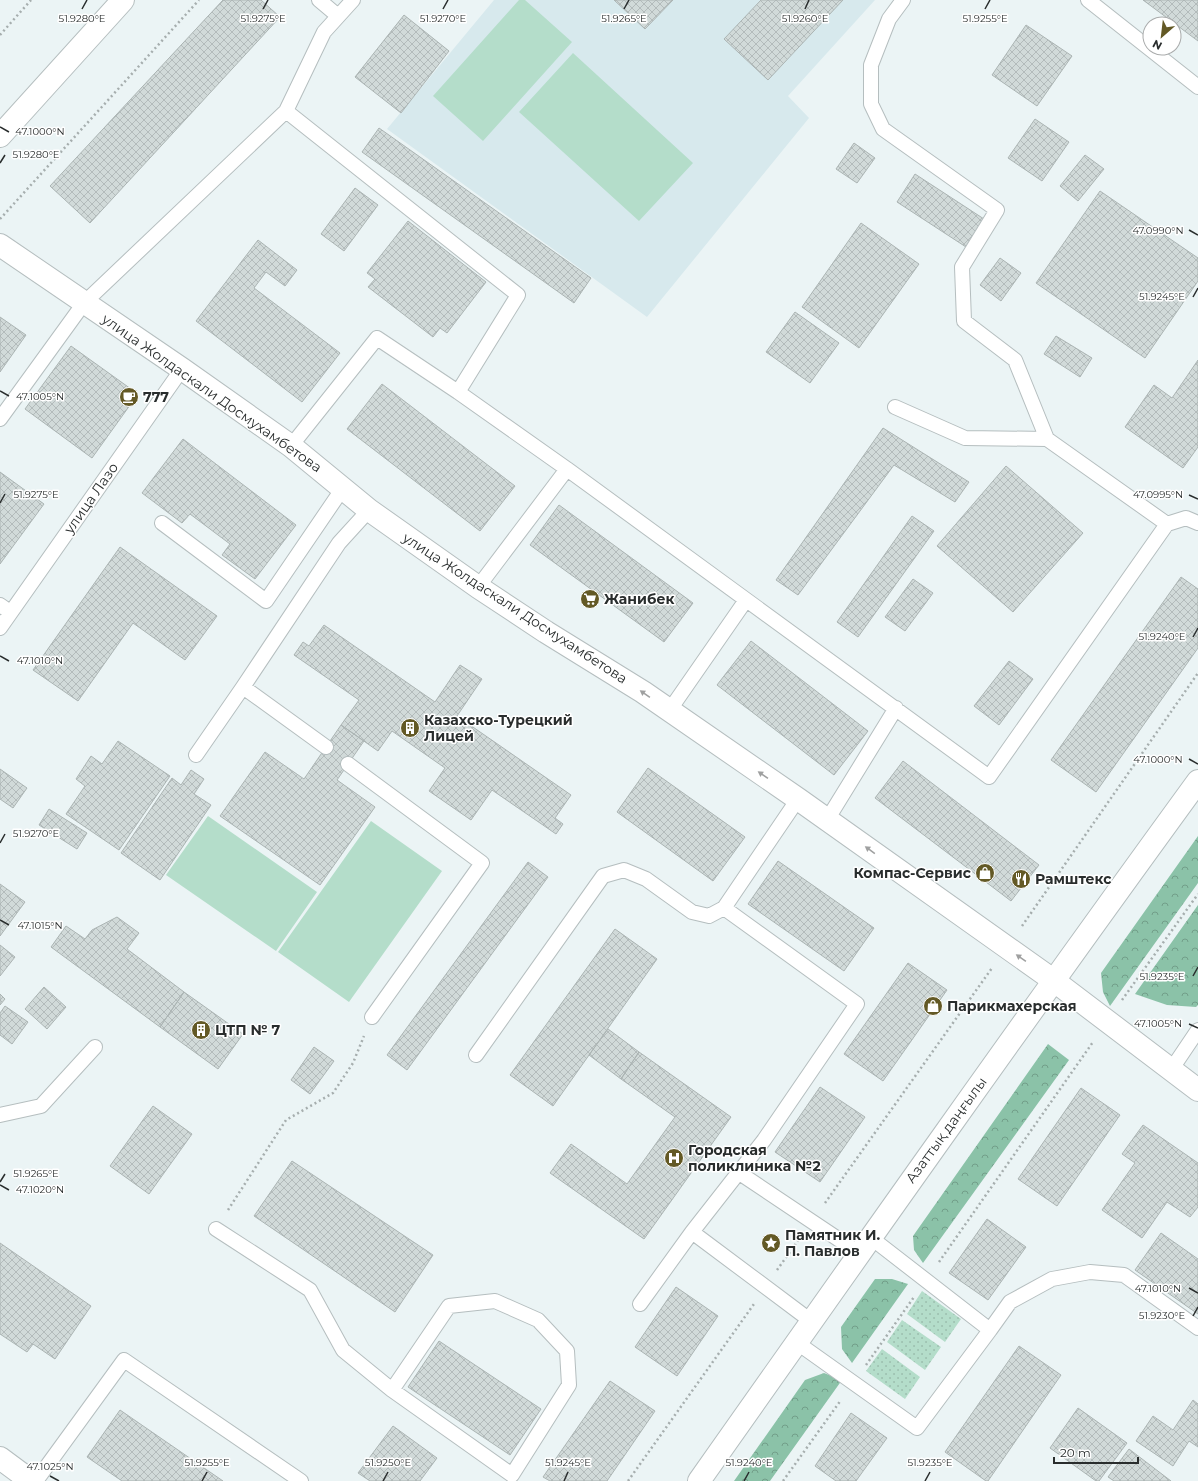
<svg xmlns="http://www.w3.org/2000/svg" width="1198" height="1481" font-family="Montserrat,sans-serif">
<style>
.built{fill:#d7e9ed}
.grass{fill:url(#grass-dots)}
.forest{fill:url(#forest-crowns)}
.park{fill:#b4ddca}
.building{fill:url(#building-cross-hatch);stroke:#abb4b3}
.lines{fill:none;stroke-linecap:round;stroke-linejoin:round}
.service-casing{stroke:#b5bebf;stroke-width:16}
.minor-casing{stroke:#b5bebf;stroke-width:24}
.tertiary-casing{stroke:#b5bebf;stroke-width:24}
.primary-casing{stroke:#b5bebf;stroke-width:24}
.path{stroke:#a6aeae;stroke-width:2.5;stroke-dasharray:2 3;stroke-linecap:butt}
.service{stroke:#fff;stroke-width:14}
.minor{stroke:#fff;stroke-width:22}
.tertiary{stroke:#fff;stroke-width:22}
.primary{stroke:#fff;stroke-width:22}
.oneway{fill:#9fa0a0}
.ticks{fill:none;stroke:#292d2d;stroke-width:1.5}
.labels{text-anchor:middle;stroke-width:3;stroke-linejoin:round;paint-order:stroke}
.street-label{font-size:14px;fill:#292d2d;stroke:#fff}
.poi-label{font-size:14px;font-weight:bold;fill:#292d2d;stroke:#fff;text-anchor:start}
.ticks-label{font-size:10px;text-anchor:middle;fill:#292d2d;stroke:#fff;stroke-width:3;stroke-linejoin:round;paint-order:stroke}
</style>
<defs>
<pattern id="grass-dots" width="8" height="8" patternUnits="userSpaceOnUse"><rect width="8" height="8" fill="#b4ddca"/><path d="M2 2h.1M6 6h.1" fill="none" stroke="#9bbeae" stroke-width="1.8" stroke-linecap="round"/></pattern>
<pattern id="forest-crowns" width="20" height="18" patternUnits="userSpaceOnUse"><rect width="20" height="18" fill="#8bc2a8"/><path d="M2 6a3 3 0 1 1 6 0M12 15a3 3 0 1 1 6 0" fill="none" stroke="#729e89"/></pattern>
<pattern id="building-cross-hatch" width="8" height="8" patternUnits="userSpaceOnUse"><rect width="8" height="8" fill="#d1dad9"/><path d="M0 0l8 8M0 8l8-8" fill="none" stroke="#b3bbbb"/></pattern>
</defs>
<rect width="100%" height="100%" fill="#ebf4f5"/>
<path class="built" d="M494 0H875L788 96 809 118 647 317 387 129Z"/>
<path class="grass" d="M922 1291 961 1319 945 1342 907 1314Z
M902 1320 941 1347 925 1370 887 1342Z
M882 1349 920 1377 905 1399 866 1371Z"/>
<path class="forest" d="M1198 836V883L1110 1006 1103 992 1101 973Z
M1198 905V1005L1196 1007 1167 1005 1135 994Z
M1048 1044 1069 1060 923 1263 914 1250 913 1236Z
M875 1279H892L908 1284 852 1363 842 1349 841 1327Z
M824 1373 842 1380 770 1481H734L805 1380Z"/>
<path class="park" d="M519 0H525L572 42 483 141 433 96Z
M573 53 693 163 639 221 519 112Z
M208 816 317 892 276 951 166 875Z
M371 821 442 871 349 1002 278 952Z"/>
<path class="building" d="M223 0H261L280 17 90 223 50 186Z
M614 0H673L645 29Z
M761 0H843L768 80 724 39Z
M1143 0H1198V41Z
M404 15 449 51 401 113 355 77Z
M1026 25 1072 56 1037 106 992 75Z
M1035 119 1069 142 1042 181 1008 158Z
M379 128 591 278 574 303 362 152Z
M854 143 875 158 857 183 836 169Z
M1085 155 1104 169 1078 201 1060 186Z
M915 174 984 219 966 247 897 202Z
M355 188 378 205 344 251 321 234Z
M1100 191 1198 258V281L1145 358 1036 283Z
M408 221 486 282 447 333 440 328 433 337 368 287 375 279 367 273Z
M861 223 919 264 859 348 802 307Z
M258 240 297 270 285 286 266 272 254 288 340 353 302 402 196 321Z
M1000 258 1021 273 1001 301 980 285Z
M795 312 839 343 810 383 766 352Z
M0 317 26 335 0 372Z
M1056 336 1092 358 1080 377 1044 354Z
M71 346 138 394 92 458 25 409Z
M1198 360V447L1183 468 1125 427 1154 385 1172 398Z
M382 384 515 486 480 531 347 429Z
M883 428 969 482 955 502 894 465 798 595 776 580Z
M183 439 296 525 255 579 222 555 230 544 190 514 182 523 142 493Z
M1006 466 1083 533 1013 612 937 546Z
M0 472 44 504 0 564Z
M559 505 693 603 664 642 530 545Z
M912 516 934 531 858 637 837 622Z
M120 547 217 616 185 660 133 623 78 701 33 670Z
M1181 577 1198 589V648L1096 792 1051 760Z
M913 579 933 593 905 631 885 617Z
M324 625 435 702 460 665 482 679 457 716 571 795 555 818 563 824 556 834 492 790 471 820 429 791 445 768 392 731 378 751 341 725 359 700 294 655 303 642 309 646Z
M751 641 868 731 834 775 717 685Z
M1009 661 1033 679 999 725 974 706Z
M341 725 364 741 337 780 375 807 320 885 220 816 265 752 304 779Z
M118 741 170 776 119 850 66 814 85 786 76 779 91 756 102 764Z
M903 761 1039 865 1011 901 875 798Z
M648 768 745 837 713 881 617 812Z
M0 769 27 788 13 808 0 799Z
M191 770 204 779 194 794 211 805 160 880 121 853 172 778 181 785Z
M49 809 87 833 77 849 39 825Z
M778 861 874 928 844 971 748 904Z
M528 862 548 877 407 1070 387 1055Z
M0 884 25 902 0 936Z
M117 917 139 933 127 949 184 992 160 1027 51 947 66 926 85 939 92 930Z
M615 929 657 959 553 1106 510 1075Z
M0 945 15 957 0 976Z
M908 963 947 990 883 1081 844 1054Z
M44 987 66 1007 47 1029 25 1009Z
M184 992 243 1034 218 1069 160 1027Z
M0 994 5 999 0 1005Z
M5 1006 28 1022 12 1044 0 1035V1013Z
M608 1029 639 1052 621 1079 589 1055Z
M314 1047 334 1061 310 1094 291 1080Z
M639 1052 731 1117 644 1239 550 1173 571 1144 627 1184 675 1117 621 1079Z
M820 1087 865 1117 820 1182 775 1152Z
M1081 1088 1120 1115 1057 1206 1018 1179Z
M153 1106 192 1134 149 1194 110 1166Z
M1143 1125 1198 1163V1207L1190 1217 1167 1202 1142 1238 1102 1210 1135 1163 1122 1154Z
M292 1161 433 1255 395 1312 254 1216Z
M987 1219 1026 1247 988 1300 949 1273Z
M1161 1233 1198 1259V1314L1135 1270Z
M0 1243 91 1306 55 1359 33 1344 27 1352 0 1334Z
M676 1287 718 1316 677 1376 635 1347Z
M439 1341 541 1409 510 1455 408 1387Z
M1019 1346 1061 1375 988 1481H986L945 1452Z
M610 1381 655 1411 607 1481H550L543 1477Z
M1193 1400 1198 1404V1447L1189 1441 1173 1466 1136 1441 1153 1416 1173 1430Z
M1078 1408 1127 1443 1099 1481H1096L1050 1448Z
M120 1410 223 1481H122L87 1457Z
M851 1413 887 1438 856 1481H836L815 1466Z
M393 1426 437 1458 420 1481H370L358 1473Z
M1129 1449 1171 1481H1114L1108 1477Z"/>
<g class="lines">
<defs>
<path id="service" d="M319 0 338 16
M903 0 889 19 871 65V104L883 129 997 210 962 267 964 321 1015 360 1047 439 1167 524
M1088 0 1198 87
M286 111 518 295 458 392 567 469
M895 407 965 438 1047 439
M0 419 84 303 286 111 324 32 353 0
M291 446 377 338 458 392
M162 523 266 601 343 488
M478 587 567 469 989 777 1167 524 1186 518 1198 523
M0 605 10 612
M0 628 182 369
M243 687 326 747
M669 711 746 600
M196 755 243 687 339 543 369 510
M348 764 482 863 372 1017
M827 820 896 708
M476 1055 603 876 624 870 646 879 692 912 709 916 724 908 798 799
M1171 1070 1198 1030
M0 1115 41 1106 95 1047
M738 1172 859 1253
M216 1229 310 1290 343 1350 392 1390 512 1475 569 1385 567 1351 538 1320 495 1301 449 1306 392 1390
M692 1232 811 1321
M640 1304 692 1232 764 1140 857 1004 724 908
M990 1330 1010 1302 1052 1279 1090 1272 1124 1275 1198 1328
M796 1342 917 1428 990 1330 870 1237
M36 1481 124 1360 301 1481"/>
<path id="minor" d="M0 245 182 369 291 446 369 510 478 587 546 632 643 692 798 799 1053 980 1198 1090
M0 1458 31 1481"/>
<path id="tertiary" d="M699 1481C864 1247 1029 1013 1198 781"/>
<path id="primary" d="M0 136 123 0"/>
</defs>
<use href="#service" class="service-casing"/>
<use href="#minor" class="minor-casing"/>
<use href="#tertiary" class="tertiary-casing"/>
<use href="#primary" class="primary-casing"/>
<path class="path" d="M0 35 31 0
M0 219 199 0
M1022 926 1198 673
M1122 1000 1198 894
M825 1203 992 968
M228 1210 286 1120 333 1093 353 1063 364 1036
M939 1262 1093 1042
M777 1270 800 1238
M866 1365 914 1297
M628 1481 754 1304
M783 1481 841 1400"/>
<use href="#service" class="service"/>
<use href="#minor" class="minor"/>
<use href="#tertiary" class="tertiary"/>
<use href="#primary" class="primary"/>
</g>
<defs><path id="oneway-solid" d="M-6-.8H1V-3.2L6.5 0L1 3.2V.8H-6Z"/></defs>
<g class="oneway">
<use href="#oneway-solid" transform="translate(645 694) rotate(-145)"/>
<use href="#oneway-solid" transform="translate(763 775) rotate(-146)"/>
<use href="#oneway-solid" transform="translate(870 850) rotate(-144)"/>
<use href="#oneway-solid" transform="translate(1021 958) rotate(-145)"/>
</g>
<path class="ticks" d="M82 9 87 0M263 9 268 0M443 9 448 0M624 9 629 0M805 9 809 0M985 9 990 0M0 127 9 132M0 163 5 155M1189 230 1198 235M1193 297 1198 288M0 391 9 396M1189 495 1198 499M0 503 5 494M1193 637 1198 628M0 656 9 661M1189 759 1198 764M0 843 5 834M0 920 9 925M1193 976 1198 967M1189 1024 1198 1028M0 1182 5 1174M0 1185 9 1190M1189 1288 1198 1293M1193 1316 1198 1307M50 1476 59 1481M202 1481 207 1472M383 1481 388 1472M564 1481 568 1472M744 1481 749 1472M925 1481 930 1472"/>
<defs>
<symbol id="cafe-disc" viewBox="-11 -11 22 22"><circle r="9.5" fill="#635925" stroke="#fff"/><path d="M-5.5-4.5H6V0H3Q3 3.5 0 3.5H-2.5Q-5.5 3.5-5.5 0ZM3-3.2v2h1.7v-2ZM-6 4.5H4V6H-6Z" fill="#fff"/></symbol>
<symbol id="supermarket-disc" viewBox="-11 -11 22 22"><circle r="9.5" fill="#635925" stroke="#fff"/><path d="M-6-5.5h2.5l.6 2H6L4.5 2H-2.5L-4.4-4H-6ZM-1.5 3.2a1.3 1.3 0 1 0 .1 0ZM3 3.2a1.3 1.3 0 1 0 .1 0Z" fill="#fff"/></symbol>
<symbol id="building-disc" viewBox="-11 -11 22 22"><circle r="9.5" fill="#635925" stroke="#fff"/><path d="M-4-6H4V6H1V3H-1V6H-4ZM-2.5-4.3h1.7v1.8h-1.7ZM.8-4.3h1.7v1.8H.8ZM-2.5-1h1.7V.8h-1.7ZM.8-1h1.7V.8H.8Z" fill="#fff"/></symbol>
<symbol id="shop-disc" viewBox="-11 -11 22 22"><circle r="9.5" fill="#635925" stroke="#fff"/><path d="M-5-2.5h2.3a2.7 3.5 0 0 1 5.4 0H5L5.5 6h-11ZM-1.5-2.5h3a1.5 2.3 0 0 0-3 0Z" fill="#fff"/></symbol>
<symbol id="restaurant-disc" viewBox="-11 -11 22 22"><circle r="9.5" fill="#635925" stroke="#fff"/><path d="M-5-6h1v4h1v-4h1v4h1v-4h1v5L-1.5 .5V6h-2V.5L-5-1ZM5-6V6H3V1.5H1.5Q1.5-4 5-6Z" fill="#fff"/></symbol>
<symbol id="hospital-disc" viewBox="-11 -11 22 22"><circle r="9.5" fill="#635925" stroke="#fff"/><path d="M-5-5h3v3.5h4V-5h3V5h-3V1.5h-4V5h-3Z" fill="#fff"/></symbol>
<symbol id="sight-disc" viewBox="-11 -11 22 22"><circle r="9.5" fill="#635925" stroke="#fff"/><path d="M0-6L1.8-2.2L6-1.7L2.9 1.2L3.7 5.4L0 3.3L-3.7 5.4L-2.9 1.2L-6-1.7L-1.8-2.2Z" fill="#fff"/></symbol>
</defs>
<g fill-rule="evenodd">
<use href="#cafe-disc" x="118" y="386" width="22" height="22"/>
<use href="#supermarket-disc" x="579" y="588" width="22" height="22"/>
<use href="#building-disc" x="399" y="717" width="22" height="22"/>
<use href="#shop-disc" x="974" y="862" width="22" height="22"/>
<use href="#restaurant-disc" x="1010" y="868" width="22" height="22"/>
<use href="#shop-disc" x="922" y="995" width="22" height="22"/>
<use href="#building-disc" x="190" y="1019" width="22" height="22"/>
<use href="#hospital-disc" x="663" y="1147" width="22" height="22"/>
<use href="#sight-disc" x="760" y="1232" width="22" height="22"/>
</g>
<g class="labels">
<g class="street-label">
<text transform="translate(212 393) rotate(35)" y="5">улица Жолдаскали Досмухамбетова</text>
<text transform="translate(91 498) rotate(-55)" y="5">улица Лазо</text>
<text transform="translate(515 608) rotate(33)" y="5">улица Жолдаскали Досмухамбетова</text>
<text transform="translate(946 1130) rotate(-54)" y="5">Азаттық даңғылы</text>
</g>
<g class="poi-label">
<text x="143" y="402">777</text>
<text x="604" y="604">Жанибек</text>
<text x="424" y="725">Казахско-Турецкий<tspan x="424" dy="16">Лицей</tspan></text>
<text x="971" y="878" text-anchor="end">Компас-Сервис</text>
<text x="1035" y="884">Рамштекс</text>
<text x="947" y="1011">Парикмахерская</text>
<text x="215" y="1035">ЦТП № 7</text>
<text x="688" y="1155">Городская<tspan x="688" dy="16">поликлиника №2</tspan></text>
<text x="785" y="1240">Памятник И.<tspan x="785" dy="16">П. Павлов</tspan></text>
</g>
</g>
<g class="ticks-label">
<text x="82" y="22">51.9280°E</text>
<text x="263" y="22">51.9275°E</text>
<text x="443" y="22">51.9270°E</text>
<text x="624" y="22">51.9265°E</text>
<text x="805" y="22">51.9260°E</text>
<text x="985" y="22">51.9255°E</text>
<text x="40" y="135">47.1000°N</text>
<text x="36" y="158">51.9280°E</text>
<text x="1158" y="234">47.0990°N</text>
<text x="1162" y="300">51.9245°E</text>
<text x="40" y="400">47.1005°N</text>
<text x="36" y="498">51.9275°E</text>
<text x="1158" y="498">47.0995°N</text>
<text x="1162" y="640">51.9240°E</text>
<text x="40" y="664">47.1010°N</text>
<text x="1158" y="763">47.1000°N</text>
<text x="36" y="837">51.9270°E</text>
<text x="40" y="929">47.1015°N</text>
<text x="1162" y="980">51.9235°E</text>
<text x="1158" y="1027">47.1005°N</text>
<text x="36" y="1177">51.9265°E</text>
<text x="40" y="1193">47.1020°N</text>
<text x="1158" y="1292">47.1010°N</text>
<text x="1162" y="1319">51.9230°E</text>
<text x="207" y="1466">51.9255°E</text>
<text x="388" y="1466">51.9250°E</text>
<text x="568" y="1466">51.9245°E</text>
<text x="749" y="1466">51.9240°E</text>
<text x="930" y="1466">51.9235°E</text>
<text x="50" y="1470">47.1025°N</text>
</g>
<g transform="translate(1162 36) rotate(208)"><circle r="19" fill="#ffffff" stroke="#a9abab"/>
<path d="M0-3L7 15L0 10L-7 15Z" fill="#635925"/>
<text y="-6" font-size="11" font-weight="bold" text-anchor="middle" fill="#292d2d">N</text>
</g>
<path d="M1054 1457v6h84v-6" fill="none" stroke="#292d2d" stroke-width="2"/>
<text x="1060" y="1457" font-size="12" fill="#292d2d" stroke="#ffffff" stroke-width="3" paint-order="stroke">20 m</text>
</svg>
